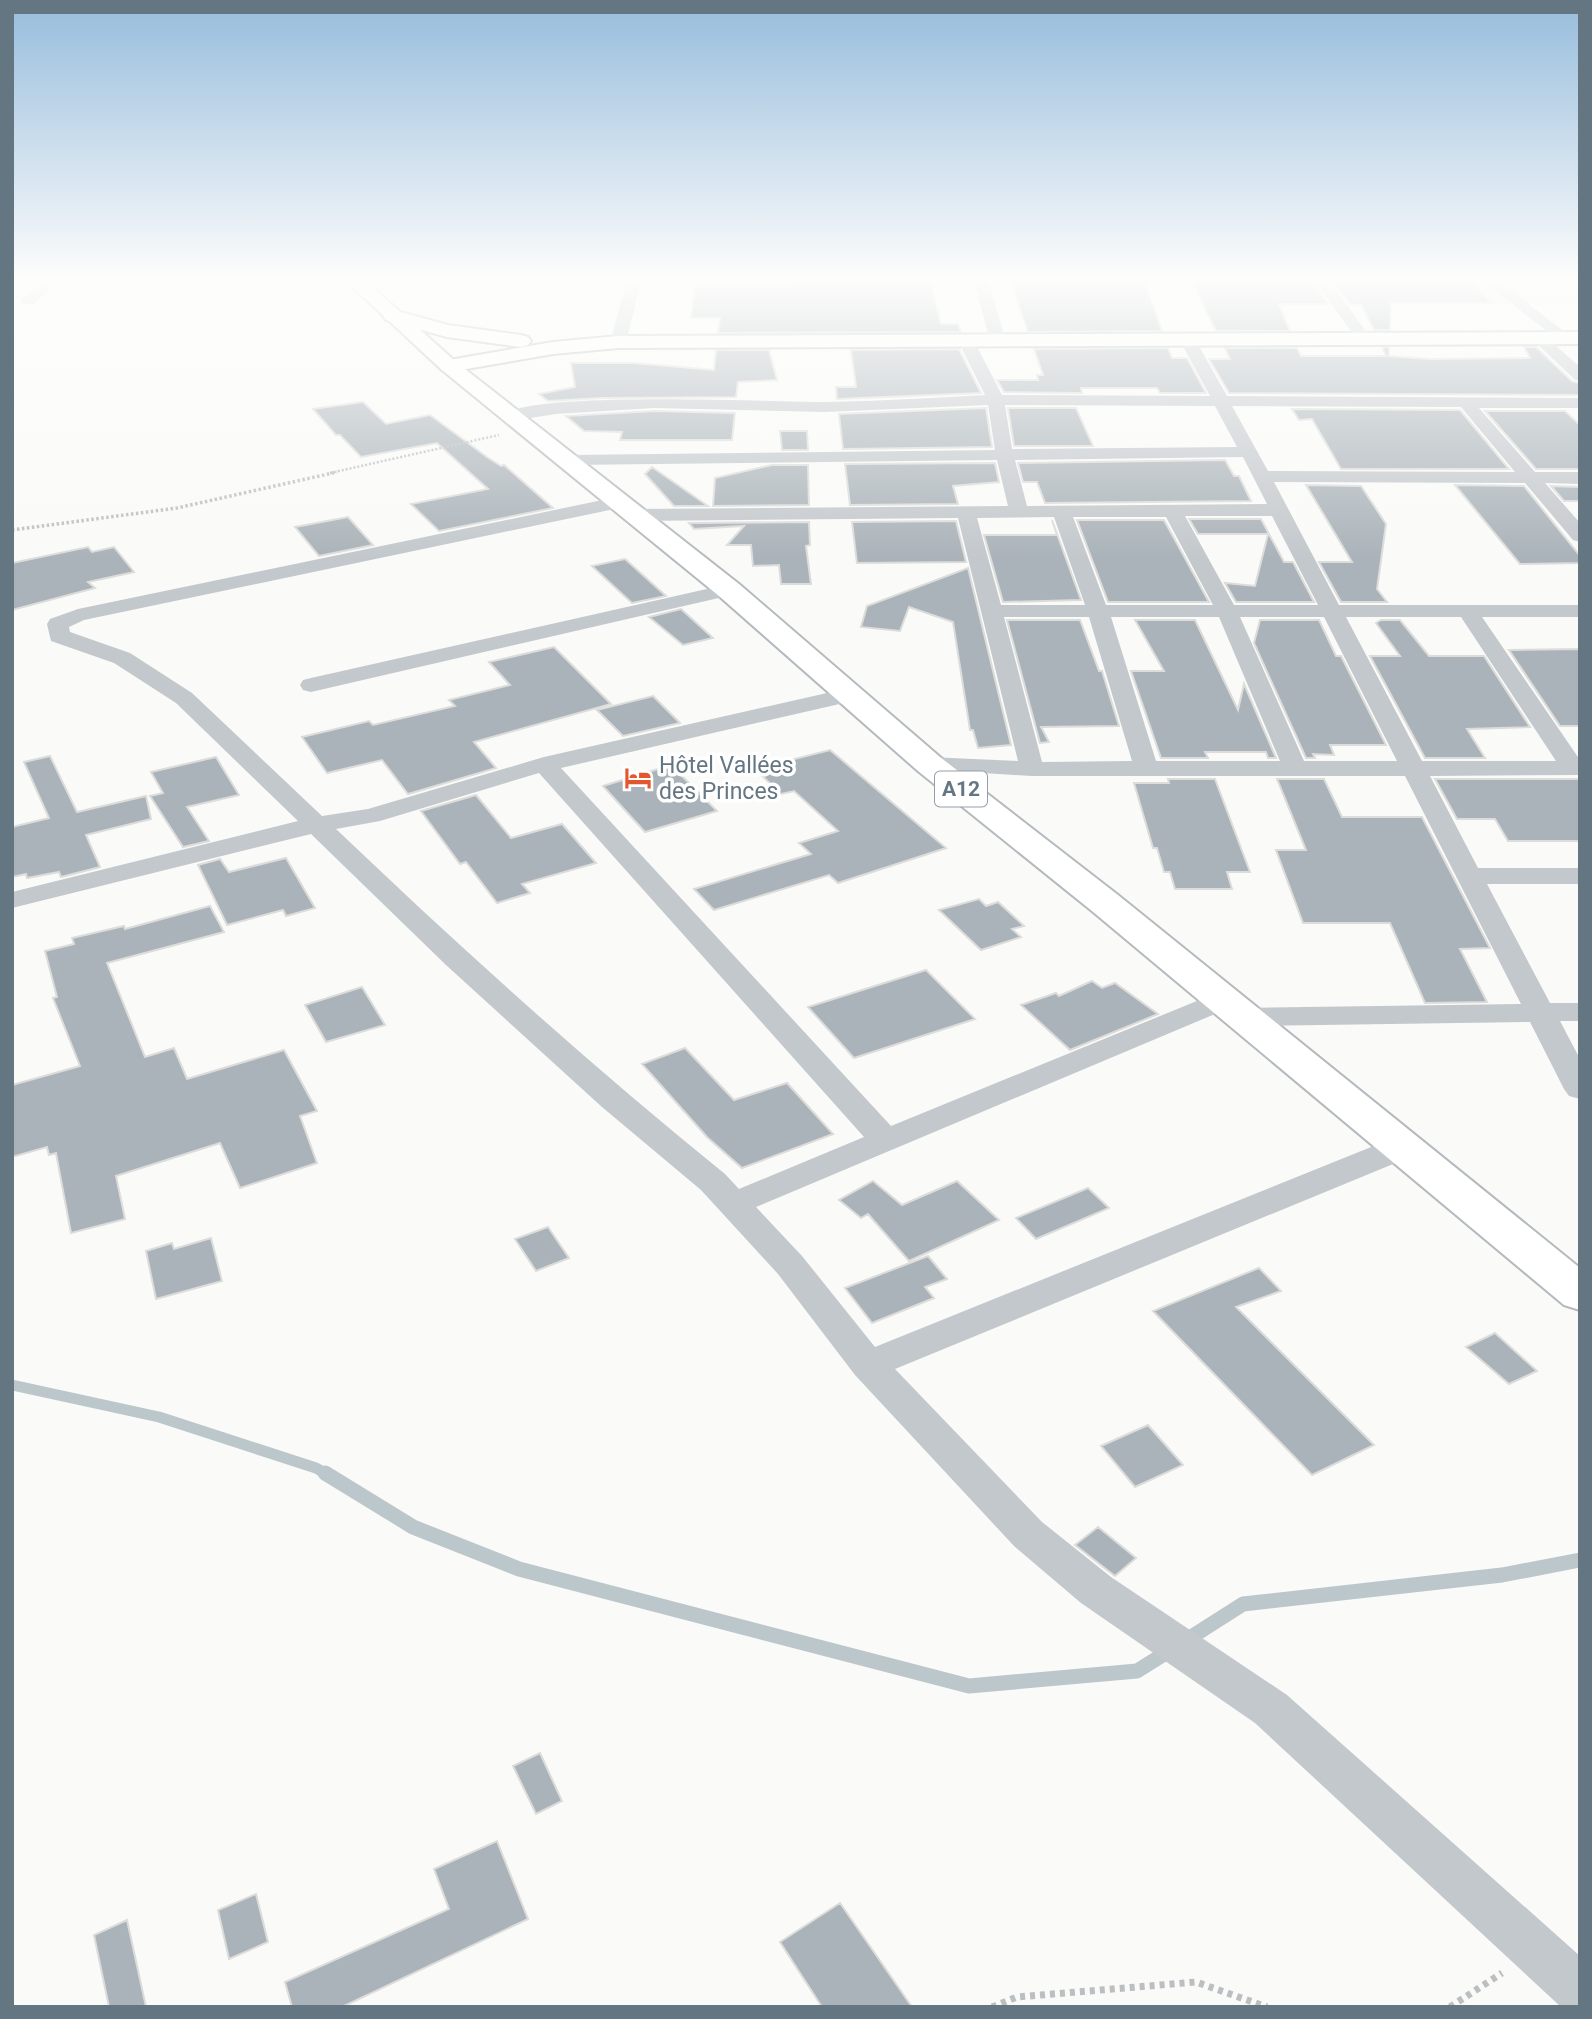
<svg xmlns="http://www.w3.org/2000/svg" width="1592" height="2019" font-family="Roboto,sans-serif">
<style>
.built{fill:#e8e9e9}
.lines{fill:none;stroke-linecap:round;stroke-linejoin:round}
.stream-far1{stroke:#bbc7cb;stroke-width:11}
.stream{stroke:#bbc7cb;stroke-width:15}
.building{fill:#aab3b9;stroke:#dcdcda;stroke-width:2}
.secondary-casing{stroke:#b3babf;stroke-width:4}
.primary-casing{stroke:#b5babe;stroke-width:4}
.path-far2{stroke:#bbbfc2;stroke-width:2.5;stroke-dasharray:2 2;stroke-linecap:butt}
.path-far1{stroke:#bbbfc2;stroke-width:3.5;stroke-dasharray:2.5 2.5;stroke-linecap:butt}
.path{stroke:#bbbfc2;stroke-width:7;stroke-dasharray:5 5;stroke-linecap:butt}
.street{fill:#c3c8cc;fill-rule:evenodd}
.secondary{fill:#fff;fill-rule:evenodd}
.primary{fill:#fff;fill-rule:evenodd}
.labels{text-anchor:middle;stroke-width:7;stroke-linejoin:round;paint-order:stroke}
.shield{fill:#fff;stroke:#939fa8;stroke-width:2}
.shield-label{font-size:21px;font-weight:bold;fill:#657683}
.poi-label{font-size:23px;fill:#657683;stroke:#fff;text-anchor:start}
</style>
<rect width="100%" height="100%" fill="#fafaf8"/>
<path class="built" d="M1375 277H1580V305L1398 304Z"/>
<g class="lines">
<path class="stream-far1" d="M12 1385 159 1417 316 1468 328 1475"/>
<path class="stream" d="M325 1473 413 1527 519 1569 969 1686 1137 1671 1169 1651
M1185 1641 1243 1604 1502 1575 1580 1560"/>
</g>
<path class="building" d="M815 277H929L941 324H958L961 332 718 333 720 318H691L695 286 789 285 788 278Z
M1009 277 1143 278 1162 331 1028 332Z
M1210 277 1310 278 1328 304H1279L1290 331H1216L1190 278Z
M1364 277H1468L1492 303H1391L1390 330H1374L1361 305 1350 304 1330 278H1366Z
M1382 347H1389V356L1430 359 1530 358 1524 347H1536L1572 381 1580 383V395L1229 393 1209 359H1230L1225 348H1297L1301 356H1386Z
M1168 348 1172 358H1187L1206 393H1160L1157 388H1081L1082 393 1004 392 997 380H1038L1037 375H1043L1034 349Z
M959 349 981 393 837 399 836 387H856L851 350Z
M716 350H769L777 380 738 382 736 397 602 398 548 401 539 394 575 387 571 363H634L714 370Z
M363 402 386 424 430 415 487 457 501 466 504 465 553 508 439 531 411 504 488 489 437 443 361 457 340 435H336L313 409Z
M986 408 992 447 843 449 839 414Z
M1008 408H1076L1093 446H1014Z
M1292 409 1460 410 1509 469H1341L1312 419 1299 420Z
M654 411 735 413 732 440H620L622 432 584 431 566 416Z
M1485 411H1565L1580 425V469H1536Z
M780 431H807L808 450H782Z
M1225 460 1234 476H1239L1251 501 1045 503 1037 482H1023L1018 463Z
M995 463 999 482 953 486 958 504 850 505 845 464Z
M772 465H808L809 505 713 506 715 478Z
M652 467 708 506H674L645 474Z
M1306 485 1361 486 1386 524 1377 589 1387 602H1341L1319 562H1352Z
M1455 485 1524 486 1580 556V563L1520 564Z
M1551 486 1580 487V501H1564Z
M348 517 373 545 319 556 295 527Z
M1189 519H1261L1284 562H1293L1314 602H1236L1225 583 1255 586 1268 534H1198Z
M1052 520 1081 600 1003 602 984 535H1057Z
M1077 520H1164L1209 602H1108Z
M956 521 966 562 857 563 852 522Z
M809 522 810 545 806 546 811 584H781L779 565 753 566 751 545H727L744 526 694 529 689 523Z
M88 547 92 552 114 547 134 572 88 582 95 588 12 610V563Z
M625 559 666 596 632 603 592 566Z
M968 568 1011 745 978 748 973 730H970L953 622 909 607 900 631 861 627 867 606Z
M681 609 713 638 683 645 649 617Z
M1007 620H1080L1099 671H1102L1119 726 1041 727 1049 742 1040 743Z
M1135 620H1195L1238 710 1244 684 1276 758H1268L1266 752H1205L1208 758H1161L1131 671H1164Z
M1260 620H1319L1336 656H1341L1386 745H1330L1334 755 1313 754 1315 758H1306L1254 643Z
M1381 620H1400L1429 656H1484L1530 727 1467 729 1485 758H1425L1370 656H1400L1376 623Z
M554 647 611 704 474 742 496 768 408 794 382 760 327 773 302 737 369 721 373 725 455 706 449 700 510 685 489 662Z
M1580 649V726H1560L1509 650Z
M653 696 680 723 623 736 597 710Z
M830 750 946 848 838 883 829 875 714 910 694 889 811 854 799 843 838 831 794 791 781 794 755 769Z
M50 756 77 812 146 796 151 819 86 835 100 867 61 877 59 872 27 878 26 874 12 877V827L49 818 24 762Z
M216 757 239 795 187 807 209 841 183 847 150 796 163 793 151 772Z
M671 765 717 811 645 832 603 786Z
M1168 779H1215L1250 872H1227L1232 889H1175L1170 872H1164L1157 848H1153L1134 783H1169Z
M1277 779H1324L1342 817H1422L1490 948 1460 949 1487 1002 1425 1003 1390 923H1303L1276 850H1306Z
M1435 779H1580V841H1508L1495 819H1457Z
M476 795 511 838 562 824 596 863 522 884 530 893 497 903 466 862 460 864 421 811Z
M286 858 315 908 286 916 283 910 227 925 198 865 220 859 229 872Z
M979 899 986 906 998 902 1024 926 1012 929 1021 937 981 950 939 910Z
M210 906 224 932 107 963 145 1057 174 1048 187 1079 284 1050 317 1111 300 1116 317 1163 240 1188 220 1143 116 1176 125 1219 71 1233 56 1153 49 1155 47 1147 12 1157V1085L80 1066 53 998 57 997 45 951 74 944 72 938 124 926 125 929Z
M926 970 975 1019 854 1058 808 1007Z
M1092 981 1102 988 1115 983 1158 1014 1070 1050 1021 1005 1056 993 1059 996Z
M362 987 385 1025 326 1042 305 1005Z
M685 1048 734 1100 787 1083 833 1134 742 1168 707 1137 642 1064Z
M873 1181 902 1205 957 1181 999 1220 909 1261 868 1214 861 1218 839 1200Z
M1088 1188 1109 1208 1036 1239 1016 1218Z
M548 1227 569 1258 536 1271 515 1239Z
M211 1238 222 1281 156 1299 146 1251 172 1243 174 1249Z
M928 1256 947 1279 925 1287 934 1298 872 1323 845 1288Z
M1259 1268 1281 1291 1236 1307 1374 1445 1312 1475 1153 1311Z
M1495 1333 1537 1371 1509 1384 1466 1347Z
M1148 1425 1183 1465 1135 1487 1101 1446Z
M1098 1527 1136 1558 1115 1576 1075 1545Z
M540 1753 562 1801 536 1814 513 1766Z
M497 1841 528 1919 342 2007H292L285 1982 449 1909 434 1869Z
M256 1894 268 1942 229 1959 218 1910Z
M840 1903 912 2007H822L780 1942Z
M127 1920 146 2007H109L94 1935Z"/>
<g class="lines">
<defs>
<path id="secondary" d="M393 310 448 325 521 335 528 337 531 341 528 345 521 347 447 337 386 320 383 316Z
M1580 332V344L618 348 553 354 449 372 442 370 439 366 442 362 449 360 553 342 618 336Z"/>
<path id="primary" d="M342 277H361L456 362 739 584 940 757 1118 895 1580 1268V1310L1564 1305 1092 911 918 771 719 596 442 370Z"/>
</defs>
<use href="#secondary" class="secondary-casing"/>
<use href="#primary" class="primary-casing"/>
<path class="path-far2" d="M330 473 499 435"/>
<path class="path-far1" d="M12 530 177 508 337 472"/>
<path class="path" d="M992 2007 1017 1997 1196 1982 1267 2007
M1450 2007 1502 1973"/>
<path class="street" d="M50 277H65L33 304H23L21 301 23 298Z
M628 277H642L626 342 618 347 610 342Z
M973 277H987L1006 341 1004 344H992L990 341Z
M1312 277H1326L1371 338 1368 341H1358Z
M1477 277H1493L1573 338 1565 343 1560 341Z
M1539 333 1544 335 1580 367V381L1574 379 1534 341 1531 338 1534 335Z
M1187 334 1195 339 1227 396 1580 398V408H1479L1535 472H1580V484L1545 483 1580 523V542L1573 540 1525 483 1274 482 1339 605H1580V617H1482L1580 760V775L1430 776 1478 868H1580V884H1487L1550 1003H1580V1021H1560L1580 1059V1099L1569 1096 1564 1089 1530 1022 1244 1026 1233 1023 1229 1017 1233 1011 1244 1008 1521 1004 1405 776H1032L920 769 917 764 920 759 929 757 1018 761 958 518 633 521 623 515 633 509 1008 506 997 460 569 465 560 460 569 455 995 450 988 405 825 412 654 408 556 414 511 421 502 416C525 390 778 402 825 402 879 401 932 398 985 395L958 341 966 336 974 341 1002 395 1210 396 1179 339ZM1005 405 1215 406 1237 447 1012 449ZM1232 406 1461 407 1515 472 1268 471ZM1243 457 1267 504 1027 506 1015 460ZM1185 516H1272L1318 605H1234ZM1054 517 1085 605H1001L977 518ZM1073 517H1166L1213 605H1106ZM1004 617H1089L1132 761 1042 762ZM1111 617H1219L1280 761H1156ZM1240 617H1324L1397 761H1304ZM1346 617H1461L1556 761H1422Z
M617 497 624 499 627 503 624 507 84 620 69 627 70 632 130 653 192 693 322 816 368 809 544 757 849 688 857 690 861 695 857 700 561 768 891 1126 1214 994 1224 991 1234 994 1239 1000 1234 1006 756 1207 802 1256 875 1347 1391 1139 1403 1136 1415 1139 1419 1147 1415 1155 895 1369 1042 1522 1111 1577 1287 1695 1580 1956V2007H1561L1255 1723 1081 1603 1014 1546 855 1375 778 1274 701 1190 602 1107 446 965 311 834 12 908V892L298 821 176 703 114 663 51 641 47 624 50 619 78 609ZM539 773 864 1137 739 1189 725 1174C590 1065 462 949 336 829L380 821Z
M729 584 736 586 739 590 736 594 311 692 303 690 300 685 303 680 311 678Z"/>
<use href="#secondary" class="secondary"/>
<use href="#primary" class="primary"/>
</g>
<linearGradient id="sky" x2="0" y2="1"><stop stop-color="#96bcdc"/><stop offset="0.5" stop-color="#fdfdfc"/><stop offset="1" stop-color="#fdfdfc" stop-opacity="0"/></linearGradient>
<rect width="1592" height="559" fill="url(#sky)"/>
<defs>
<symbol id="hotel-bare" viewBox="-9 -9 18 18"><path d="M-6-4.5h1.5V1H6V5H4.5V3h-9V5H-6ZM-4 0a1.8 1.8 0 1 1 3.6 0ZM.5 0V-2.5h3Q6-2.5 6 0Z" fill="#e4572e" stroke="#fff" stroke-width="2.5" paint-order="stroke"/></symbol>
</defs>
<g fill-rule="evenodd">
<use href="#hotel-bare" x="619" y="759" width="38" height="38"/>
</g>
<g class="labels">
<rect class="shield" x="935" y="771.5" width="52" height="35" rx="5"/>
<g class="shield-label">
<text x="961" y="796">A12</text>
</g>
<g class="poi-label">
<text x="659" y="773">Hôtel Vallées<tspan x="659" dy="26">des Princes</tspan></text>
</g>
</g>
<rect width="1592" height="2019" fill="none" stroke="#657683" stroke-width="28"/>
</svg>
